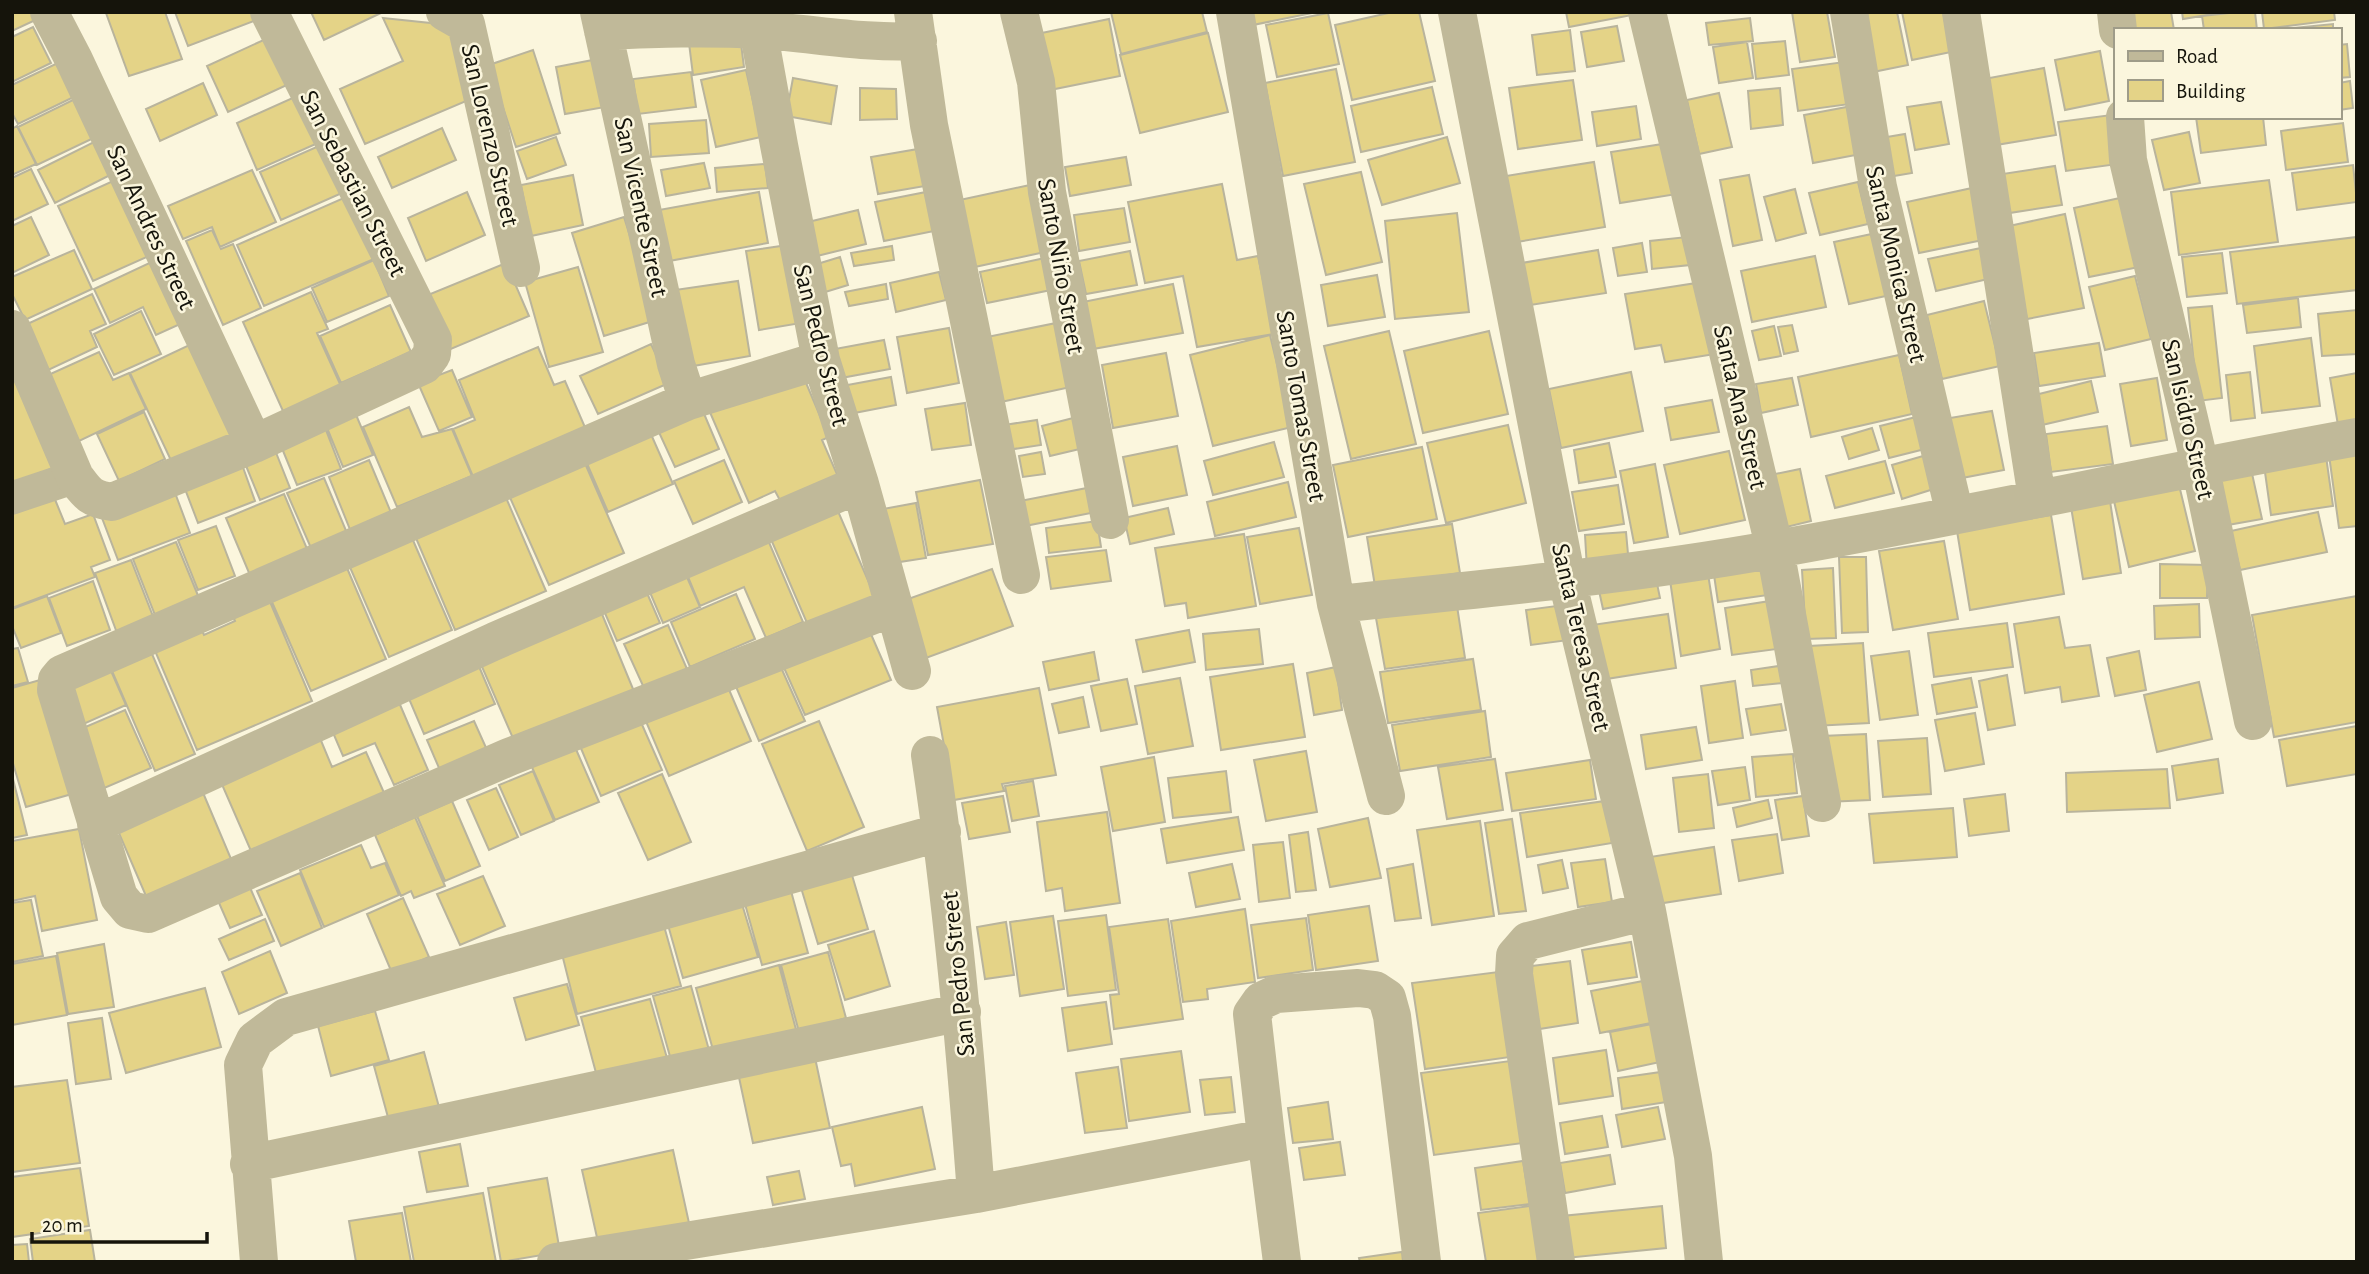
<svg xmlns="http://www.w3.org/2000/svg" width="2369" height="1274" font-family="'Alegreya Sans',sans-serif">
<style>
.building{fill:#e4d387;stroke:#b9b49c;stroke-width:2}
.lines{fill:none;stroke-linecap:round;stroke-linejoin:round}
.lane{stroke:#c0b999;stroke-width:33}
.street{stroke:#c0b999;stroke-width:38}
.labels{text-anchor:middle;stroke-width:5;stroke-linejoin:round;paint-order:stroke}
.street-label{font-size:26px;fill:#15140b;stroke:#fbf6dd}
</style>
<rect width="100%" height="100%" fill="#fbf6dd"/>
<path class="building" d="M12 12H42L44 16 12 31Z
M165 12 182 59 129 76 106 13Z
M175 12H251L254 21 188 46Z
M311 12H383L324 40Z
M1111 12H1202L1207 32 1121 54Z
M1245 12H1317L1248 26Z
M1393 12H1419L1435 81 1352 100 1335 25Z
M1566 12H1632V15L1569 27Z
M1792 12H1827L1835 57 1800 62Z
M1874 12H1897L1908 65 1868 73 1856 16Z
M1902 12H1943L1951 52 1912 60Z
M2124 12H2171L2174 30H2126Z
M2182 12H2225L2183 19Z
M2238 12H2255L2257 30H2204L2202 16Z
M2262 12H2334L2335 20 2264 29Z
M1328 13 1339 64 1277 77 1266 25Z
M383 18 459 26 478 96 365 144 340 89 403 61Z
M1750 18 1753 41 1709 45 1706 23Z
M1109 19 1120 76 1045 91 1032 35Z
M2333 24V30H2283V29Z
M1617 26 1624 61 1587 67 1581 32Z
M33 27 51 63 12 82V37Z
M1570 30 1575 71 1537 75 1532 35Z
M1208 33 1228 112 1140 133 1120 55Z
M740 36 744 67 693 75 689 43Z
M268 38 289 84 228 112 207 66Z
M1785 41 1789 75 1756 79 1752 44Z
M1747 42 1753 78 1719 83 1713 47Z
M2347 44 2350 77 2339 78V45Z
M533 50 560 133 516 147 489 65Z
M2100 51 2109 101 2065 110 2055 60Z
M66 59 82 93 18 124 12 113V85Z
M598 59 605 107 565 114 556 67Z
M1844 62 1850 104 1798 111 1792 69Z
M2044 68 2056 135 1996 145 1984 79Z
M1336 69 1355 162 1283 176 1265 83Z
M746 70 761 137 716 147 701 80Z
M691 72 696 107 638 114 633 79Z
M793 78 837 86 831 124 786 116Z
M1573 80 1582 140 1518 149 1509 88Z
M2350 81 2353 108 2339 110V83Z
M203 83 217 115 160 141 146 109Z
M1432 87 1443 134 1361 152 1351 106Z
M860 88 896 89 897 119 860 120Z
M1780 88 1783 125 1751 129 1748 91Z
M1719 93 1732 147 1699 154 1687 100Z
M83 95 102 134 37 165 18 127Z
M297 96 318 143 257 170 237 123Z
M1941 102 1949 144 1915 150 1907 107Z
M1636 106 1641 139 1597 146 1592 112Z
M1852 106 1861 154 1813 163 1804 115Z
M2111 115 2118 164 2066 171 2058 122Z
M2196 117H2263L2266 145 2201 153Z
M706 120 709 153 651 157 649 124Z
M2343 123 2348 162 2286 170 2281 131Z
M17 126 36 164 12 175V129Z
M442 128 456 160 392 188 378 157Z
M2189 132 2200 183 2164 190 2152 140Z
M1905 134 1912 173 1882 178 1875 139Z
M104 137 120 170 55 203 38 170Z
M556 137 566 165 527 179 517 151Z
M1447 137 1460 183 1382 205 1368 160Z
M1669 143 1677 194 1620 203 1611 152Z
M321 145 342 193 281 220 260 172Z
M918 149 925 186 878 194 871 157Z
M1126 157 1131 185 1070 196 1065 167Z
M1594 162 1605 227 1517 242 1506 176Z
M704 163 710 188 666 196 661 170Z
M765 164 768 188 717 192 715 168Z
M2353 165 2357 202 2297 210 2292 173Z
M2055 166 2062 205 2003 214 1996 175Z
M31 169 48 204 12 221V178Z
M252 170 276 222 220 247 212 227 183 239 168 206Z
M1361 172 1382 262 1326 275 1304 184Z
M573 175 583 225 531 236 521 185Z
M1749 175 1762 240 1733 246 1720 180Z
M124 176 160 251 93 281 58 206Z
M2269 180 2278 242 2179 255 2171 192Z
M1858 182 1868 224 1820 235 1809 193Z
M1222 184 1237 260 1258 256 1274 334 1197 347 1183 276 1145 283 1128 202Z
M1030 185 1045 252 970 268 955 201Z
M1972 188 1983 240 1919 253 1907 202Z
M1795 189 1806 233 1776 241 1764 197Z
M467 192 485 235 426 261 408 218Z
M759 192 768 243 669 261 659 210Z
M926 192 934 231 884 241 875 202Z
M2129 196 2144 266 2089 277 2074 208Z
M346 197 374 259 264 306 237 245Z
M1124 208 1130 242 1079 251 1074 215Z
M858 210 866 244 817 256 808 222Z
M1457 213 1469 312 1395 319 1385 221Z
M2065 214 2084 308 2027 319 2009 226Z
M31 217 49 255 12 273V226Z
M624 217 656 320 604 336 572 233Z
M212 230 221 249 233 244 261 308 223 325 186 241Z
M1881 232 1895 294 1849 304 1834 242Z
M1687 237 1690 265 1652 269 1650 241Z
M2357 237V290L2237 304 2230 252Z
M1642 243 1647 272 1618 276 1613 248Z
M788 245 801 323 759 330 746 251Z
M892 246 894 260 854 266 851 253Z
M1981 248 1988 279 1936 291 1928 259Z
M74 250 92 289 25 320 12 294V277Z
M1598 250 1606 293 1524 306 1516 264Z
M1130 251 1137 285 1086 294 1079 261Z
M2222 253 2227 293 2187 297 2182 257Z
M1054 256 1061 288 987 303 980 272Z
M1815 256 1826 307 1752 322 1741 271Z
M840 257 848 285 822 293 814 265Z
M160 258 189 320 156 335 143 307 110 323 94 289Z
M374 260 389 296 327 322 312 288Z
M506 263 529 316 446 351 423 297Z
M578 267 603 352 549 367 525 282Z
M939 272 946 300 896 312 890 283Z
M1377 275 1385 317 1328 326 1321 285Z
M2135 276 2151 339 2105 350 2089 287Z
M738 281 750 356 682 368 668 291Z
M1703 282 1715 354 1665 362 1661 345 1635 349 1625 294Z
M886 284 888 299 849 306 845 292Z
M1173 284 1183 333 1093 349 1083 302Z
M311 292 328 329 317 333 345 395 287 420 243 322Z
M92 294 106 324 90 331 97 347 44 372 23 326Z
M2298 298 2301 327 2247 333 2243 305Z
M1984 301 2000 366 1942 379 1927 315Z
M390 305 411 352 341 383 320 336Z
M2212 306 2222 398 2198 401 2188 308Z
M2357 310V354L2322 356 2318 314Z
M141 311 161 354 114 375 94 334Z
M1066 321 1080 385 1001 402 987 337Z
M1792 325 1798 351 1784 354 1778 327Z
M1774 326 1781 356 1759 360 1752 331Z
M949 328 959 383 907 393 897 337Z
M1389 331 1416 444 1351 459 1324 346Z
M1489 331 1508 414 1423 433 1404 351Z
M1270 335 1292 427 1213 446 1190 355Z
M2311 338 2320 406 2262 413 2254 346Z
M200 340 245 435 175 469 130 373Z
M884 340 890 369 841 378 835 349Z
M2099 343 2105 376 2039 386 2034 353Z
M651 344 669 383 598 414 580 376Z
M538 347 554 385 565 381 587 432 474 479 453 429 475 420 459 380Z
M99 352 113 380 129 373 146 409 77 442 46 376Z
M1166 353 1178 416 1113 428 1102 365Z
M1899 355 1912 414 1811 437 1798 377Z
M12 363 65 463 12 485Z
M452 370 472 417 439 431 418 383Z
M801 371 829 437 822 440 840 481 782 504 775 491 749 503 709 410Z
M1631 372 1643 431 1561 448 1549 389Z
M2250 372 2255 418 2231 421 2226 375Z
M2357 373V422L2338 425 2330 378Z
M891 377 896 405 849 414 842 386Z
M1792 378 1798 405 1761 413 1756 384Z
M2157 378 2167 440 2131 446 2120 384Z
M2091 381 2098 412 2042 425 2035 395Z
M1712 400 1719 432 1671 440 1665 408Z
M965 403 971 445 932 450 925 409Z
M409 407 422 437 452 429 472 476 397 507 363 427Z
M702 409 719 449 675 467 657 428Z
M354 410 373 455 343 467 325 423Z
M1992 411 2004 470 1962 478 1950 418Z
M144 412 165 459 119 481 97 434Z
M1077 417 1084 448 1050 456 1042 426Z
M1916 417 1925 449 1889 458 1880 426Z
M1037 420 1041 445 1007 450 1004 425Z
M324 425 341 469 297 485 279 441Z
M1508 425 1526 503 1446 523 1427 443Z
M2107 426 2113 464 2051 472 2046 434Z
M1872 428 1879 450 1849 459 1842 437Z
M650 432 673 484 608 512 585 459Z
M1274 442 1284 477 1213 495 1204 461Z
M1609 443 1616 477 1579 483 1574 450Z
M273 445 290 488 260 500 242 456Z
M1177 446 1187 495 1133 506 1123 457Z
M1422 447 1437 519 1348 537 1333 465Z
M2325 449 2333 506 2271 515 2263 458Z
M1729 451 1745 520 1680 534 1664 465Z
M2357 451V526L2339 528 2329 455Z
M1041 452 1045 474 1023 477 1019 456Z
M1930 454 1940 487 1902 499 1892 465Z
M240 459 255 501 198 523 182 481Z
M369 460 392 515 351 532 329 477Z
M724 460 742 502 693 524 674 481Z
M584 461 624 553 549 585 508 493Z
M1885 461 1894 493 1835 508 1826 476Z
M1655 464 1668 537 1634 543 1620 471Z
M1800 469 1811 521 1778 529 1765 476Z
M2251 469 2262 519 2222 526 2212 477Z
M324 478 347 533 311 548 287 493Z
M980 480 993 544 928 555 916 492Z
M171 482 190 533 118 560 99 510Z
M1288 482 1296 517 1215 536 1207 502Z
M1618 485 1624 524 1579 531 1572 492Z
M2179 485 2195 551 2129 567 2114 501Z
M1092 487 1096 512 1025 526 1020 501Z
M504 493 546 591 455 630 413 531Z
M284 494 310 556 252 580 226 518Z
M54 497 65 524 93 514 110 560 91 567 95 577 12 608V512Z
M2110 501 2121 573 2083 579 2071 507Z
M834 502 877 601 810 630 767 530Z
M916 503 926 558 893 563 883 509Z
M1168 508 1174 534 1130 544 1124 518Z
M2318 512 2327 552 2240 570 2231 531Z
M2051 515 2064 594 1970 610 1957 531Z
M1097 521 1101 547 1049 553 1046 528Z
M1452 524 1460 573 1375 586 1367 537Z
M216 526 235 576 198 590 178 540Z
M762 526 803 622 766 638 744 587 700 606 681 560Z
M1299 528 1312 595 1260 604 1247 537Z
M1626 532 1629 565 1587 569 1585 535Z
M1244 534 1256 606 1188 618 1186 603 1165 606 1155 548Z
M412 538 452 630 389 657 349 565Z
M1944 541 1958 619 1893 630 1879 551Z
M176 542 199 598 155 615 133 559Z
M1106 550 1111 581 1051 589 1046 557Z
M1839 557H1866L1868 632 1842 633Z
M131 560 154 619 117 633 95 573Z
M344 561 386 659 311 691 268 593Z
M680 561 700 607 663 623 643 576Z
M2160 564 2208 565 2207 598H2160Z
M1764 568 1768 595 1718 602 1714 575Z
M1833 568 1836 638 1806 639 1802 570Z
M992 569 1013 626 915 662 894 604Z
M1655 574 1660 598 1603 609 1598 586Z
M1708 574 1720 649 1681 656 1670 580Z
M641 579 660 623 617 641 598 597Z
M93 581 110 630 67 646 49 598Z
M736 594 755 639 690 667 671 622Z
M47 596 61 633 21 648 12 626V609Z
M2357 596V722L2274 737 2252 615Z
M268 597 312 701 197 750 153 646 200 626 204 635 235 621 231 612Z
M1770 601 1777 649 1732 655 1725 608Z
M597 602 638 701 519 752 476 653Z
M2199 604 2200 637 2155 639 2154 606Z
M1564 605 1569 640 1531 645 1526 610Z
M1457 606 1465 658 1385 669 1376 618Z
M1668 614 1676 668 1600 680 1592 625Z
M2059 617 2065 648 2090 645 2099 696 2062 702 2060 687 2025 693 2014 624Z
M2007 623 2013 667 1934 677 1928 633Z
M668 625 687 669 644 688 624 644Z
M867 625 891 680 805 715 781 661Z
M1259 629 1263 664 1206 670 1203 634Z
M1189 630 1195 662 1143 672 1136 640Z
M1863 643 1869 723 1814 726 1809 646Z
M149 647 195 754 155 771 109 664Z
M18 648 28 682 12 686V649Z
M1909 651 1918 715 1880 720 1871 656Z
M2139 651 2146 690 2115 696 2107 658Z
M1094 652 1099 680 1049 690 1043 662Z
M475 657 495 704 424 734 404 687Z
M1473 659 1481 710 1388 723 1380 672Z
M779 663 805 721 759 741 734 682Z
M108 664 126 705 79 726 62 683Z
M1293 664 1305 737 1221 750 1210 677Z
M1779 666 1782 683 1753 686 1751 670Z
M1336 667 1342 710 1314 715 1307 673Z
M2007 675 2015 725 1988 730 1979 681Z
M47 678 79 792 26 807 12 760V688Z
M1180 678 1193 746 1148 754 1135 686Z
M1971 678 1977 707 1937 714 1932 685Z
M1127 679 1137 724 1101 731 1091 686Z
M1735 681 1743 738 1709 743 1701 686Z
M2199 682 2212 739 2157 752 2144 695Z
M727 685 751 741 669 776 645 719Z
M1039 688 1056 775 1002 784 1004 791 954 800 937 707Z
M395 693 428 770 394 785 375 743 343 756 328 721Z
M1083 697 1089 727 1059 733 1052 704Z
M1781 704 1786 730 1751 735 1746 709Z
M125 710 151 768 102 789 76 731Z
M1485 711 1491 757 1400 771 1392 725Z
M1975 713 1984 764 1945 771 1935 720Z
M640 720 662 770 601 796 580 746Z
M474 721 492 761 445 782 427 740Z
M819 721 864 827 807 851 762 744Z
M2357 726V774L2287 786 2279 740Z
M1696 727 1702 760 1646 769 1641 735Z
M317 731 332 767 366 752 385 795 251 851 217 773Z
M1866 734 1870 800 1826 802 1822 736Z
M1927 738 1931 794 1883 797 1878 741Z
M575 747 599 802 555 820 531 765Z
M1306 751 1317 812 1266 821 1254 760Z
M1793 754 1797 793 1756 797 1752 757Z
M1154 757 1165 822 1113 831 1101 767Z
M1495 759 1503 810 1447 819 1438 767Z
M2218 759 2223 793 2177 800 2172 766Z
M1590 760 1596 799 1512 811 1506 773Z
M1745 767 1750 800 1718 805 1712 771Z
M2167 769 2170 808 2067 812 2066 773Z
M533 771 554 821 521 835 499 785Z
M1226 771 1231 812 1173 818 1168 778Z
M662 774 691 842 648 860 618 793Z
M1708 774 1714 828 1679 832 1673 778Z
M12 775 27 835 12 838Z
M1033 781 1039 816 1012 821 1005 786Z
M201 788 234 866 149 903 115 824Z
M496 788 518 837 489 850 467 800Z
M2005 794 2009 831 1969 836 1964 799Z
M1003 796 1010 832 969 839 962 803Z
M1803 796 1809 836 1782 840 1775 800Z
M1768 800 1772 818 1737 827 1733 808Z
M452 801 480 866 445 881 417 816Z
M1605 801 1612 843 1527 857 1520 813Z
M1953 808 1957 857 1874 863 1869 814Z
M1107 812 1120 903 1065 911 1062 888 1046 891 1037 822Z
M415 817 445 886 414 898 411 891 401 896 375 835Z
M1238 817 1244 850 1167 863 1161 829Z
M1368 818 1381 878 1330 887 1318 829Z
M1512 819 1526 911 1499 914 1485 823Z
M1480 821 1494 916 1432 925 1417 830Z
M79 829 97 920 42 931 35 896 12 901V841Z
M1308 832 1316 890 1296 892 1289 835Z
M1777 834 1783 873 1739 881 1732 840Z
M1283 842 1290 898 1259 902 1253 845Z
M361 845 371 868 385 863 399 895 324 927 300 870Z
M1714 847 1721 894 1657 904 1650 857Z
M1605 859 1612 902 1578 907 1571 863Z
M1562 860 1568 888 1543 893 1538 865Z
M1232 864 1240 899 1196 907 1189 873Z
M1413 864 1421 918 1395 921 1387 869Z
M849 865 868 929 818 944 799 881Z
M300 873 322 928 281 946 257 891Z
M483 876 505 926 460 945 437 894Z
M248 883 262 915 230 928 216 896Z
M791 891 808 953 762 965 745 904Z
M403 898 429 957 392 973 367 914Z
M31 900 43 956 12 962V903Z
M742 904 758 957 683 978 668 925Z
M1369 906 1378 961 1316 970 1308 915Z
M1245 909 1255 982 1207 989 1208 999 1183 1002 1171 921Z
M1106 915 1116 990 1068 996 1058 921Z
M1053 916 1064 989 1020 996 1010 922Z
M1306 918 1313 970 1258 978 1251 925Z
M265 919 274 941 229 960 219 939Z
M1168 919 1183 1019 1114 1029 1110 995 1119 994 1109 927Z
M1006 922 1014 975 985 979 977 927Z
M664 926 681 986 577 1014 562 954Z
M874 931 890 986 845 1000 828 945Z
M1631 942 1637 977 1588 984 1582 950Z
M104 944 114 1007 68 1014 57 953Z
M270 951 287 993 239 1014 222 972Z
M828 952 846 1018 799 1032 781 965Z
M56 956 67 1015 12 1025V964Z
M1570 961 1578 1023 1533 1030 1524 967Z
M779 965 799 1041 713 1050 696 988Z
M1498 972 1510 1057 1425 1069 1412 983Z
M1643 981 1651 1023 1600 1033 1591 991Z
M567 984 579 1025 526 1040 514 998Z
M691 986 709 1050 671 1060 653 996Z
M205 988 221 1047 126 1073 109 1013Z
M650 999 669 1065 599 1084 581 1017Z
M1106 1002 1112 1044 1068 1051 1062 1008Z
M375 1011 389 1060 331 1076 318 1026Z
M102 1018 111 1079 76 1084 68 1023Z
M1652 1024 1660 1062 1618 1071 1610 1032Z
M1606 1050 1613 1096 1559 1104 1553 1058Z
M1181 1051 1190 1112 1129 1121 1121 1059Z
M424 1052 439 1107 389 1121 374 1066Z
M814 1053 830 1128 753 1143 737 1068Z
M1510 1061 1523 1143 1434 1155 1421 1073Z
M1118 1067 1127 1128 1085 1133 1076 1073Z
M1668 1071 1673 1101 1622 1109 1618 1078Z
M1231 1077 1235 1112 1205 1115 1200 1080Z
M67 1080 80 1163 12 1172V1087Z
M1328 1102 1333 1139 1293 1143 1288 1108Z
M922 1107 935 1169 855 1186 851 1164 841 1166 832 1127Z
M1658 1107 1665 1139 1622 1147 1616 1115Z
M1602 1116 1608 1147 1565 1154 1560 1123Z
M1340 1142 1345 1175 1304 1180 1299 1148Z
M460 1144 468 1186 427 1192 419 1152Z
M673 1150 689 1223 598 1242 582 1170Z
M1610 1155 1615 1184 1565 1193 1560 1163Z
M1523 1161 1530 1204 1481 1210 1475 1168Z
M80 1168 89 1226 12 1237V1177Z
M799 1171 805 1199 773 1205 767 1177Z
M547 1178 560 1252 501 1262 488 1188Z
M483 1193 496 1262H414L404 1207Z
M1537 1205 1546 1262H1486L1478 1213Z
M1662 1206 1666 1248 1566 1258 1562 1216Z
M402 1213 411 1262H356L349 1221Z
M90 1230 95 1262H33L30 1239Z
M27 1244 29 1262H12V1245Z
M1402 1252 1403 1262H1360L1359 1258Z"/>
<g class="lines">
<path class="lane" d="M12 498 75 477"/>
<path class="street" d="M49 12 74 60 254 444
M445 12 466 24 521 268
M599 12 676 364 688 401
M755 12 779 145 821 360 860 484 912 671
M913 12 929 125 1021 575
M1019 12 1036 82 1047 192 1110 520
M1235 12 1336 604 1386 796
M1457 12 1567 580 1647 911 1693 1156 1704 1262
M1647 12 1775 550 1822 803
M1849 12 1878 187 1955 515
M1961 12 2037 498
M2116 12 2118 30
M603 31C655 29 706 27 758 30 811 33 864 44 918 41
M2125 117 2128 160 2200 465 2253 721
M12 329 75 477C87 493 90 499 112 502L254 444 424 365 432 354 433 340 269 12
M821 360 688 401 62 674 57 680 56 690 119 897 130 910 148 914 509 757 894 607
M1336 604C1483 589 1631 575 1776 549 1970 515 2163 472 2357 437
M930 755C952 901 965 1047 976 1194
M96 824 495 641 860 484
M1266 1136 1252 1014 1261 1001 1276 994 1358 988 1375 990 1387 998 1392 1016 1422 1262
M249 1164 962 1012
M259 1262 243 1065 255 1040 286 1017 942 832
M556 1262 976 1194 1244 1142 1266 1136 1282 1262
M1556 1262 1514 974 1515 956 1528 941 1647 911"/>
</g>
<g class="labels">
<g class="street-label">
<text transform="translate(491 135) rotate(77)" y="9">San Lorenzo Street</text>
<text transform="translate(354 183) rotate(63)" y="9">San Sebastian Street</text>
<text transform="translate(642 207) rotate(78)" y="9">San Vicente Street</text>
<text transform="translate(152 227) rotate(65)" y="9">San Andres Street</text>
<text transform="translate(1897 264) rotate(77)" y="9">Santa Monica Street</text>
<text transform="translate(1062 266) rotate(80)" y="9">Santo Niño Street</text>
<text transform="translate(822 345) rotate(76)" y="9">San Pedro Street</text>
<text transform="translate(1302 406) rotate(80)" y="9">Santo Tomas Street</text>
<text transform="translate(1741 407) rotate(77)" y="9">Santa Ana Street</text>
<text transform="translate(2189 419) rotate(77)" y="9">San Isidro Street</text>
<text transform="translate(1582 637) rotate(77)" y="9">Santa Teresa Street</text>
<text transform="translate(957 974) rotate(-96)" y="9">San Pedro Street</text>
</g>
</g>
<rect width="2369" height="1274" fill="none" stroke="#15140b" stroke-width="28"/>
<rect x="2114" y="28" width="228" height="91" fill="#fbf6dd" stroke="#9f9c89" stroke-width="2"/>
<rect x="2128" y="51" width="35" height="10" fill="#c0b999" stroke="#9f9c89" stroke-width="2"/>
<text x="2176" y="63" font-size="21" fill="#15140b">Road</text>
<rect x="2128" y="80" width="35" height="21" fill="#e4d387" stroke="#9f9c89" stroke-width="2"/>
<text x="2176" y="98" font-size="21" fill="#15140b">Building</text>
<path d="M32 1232v10h175v-10" fill="none" stroke="#15140b" stroke-width="3.5"/>
<text x="42" y="1232" font-size="21" fill="#15140b" stroke="#fbf6dd" stroke-width="5" paint-order="stroke">20 m</text>
</svg>
